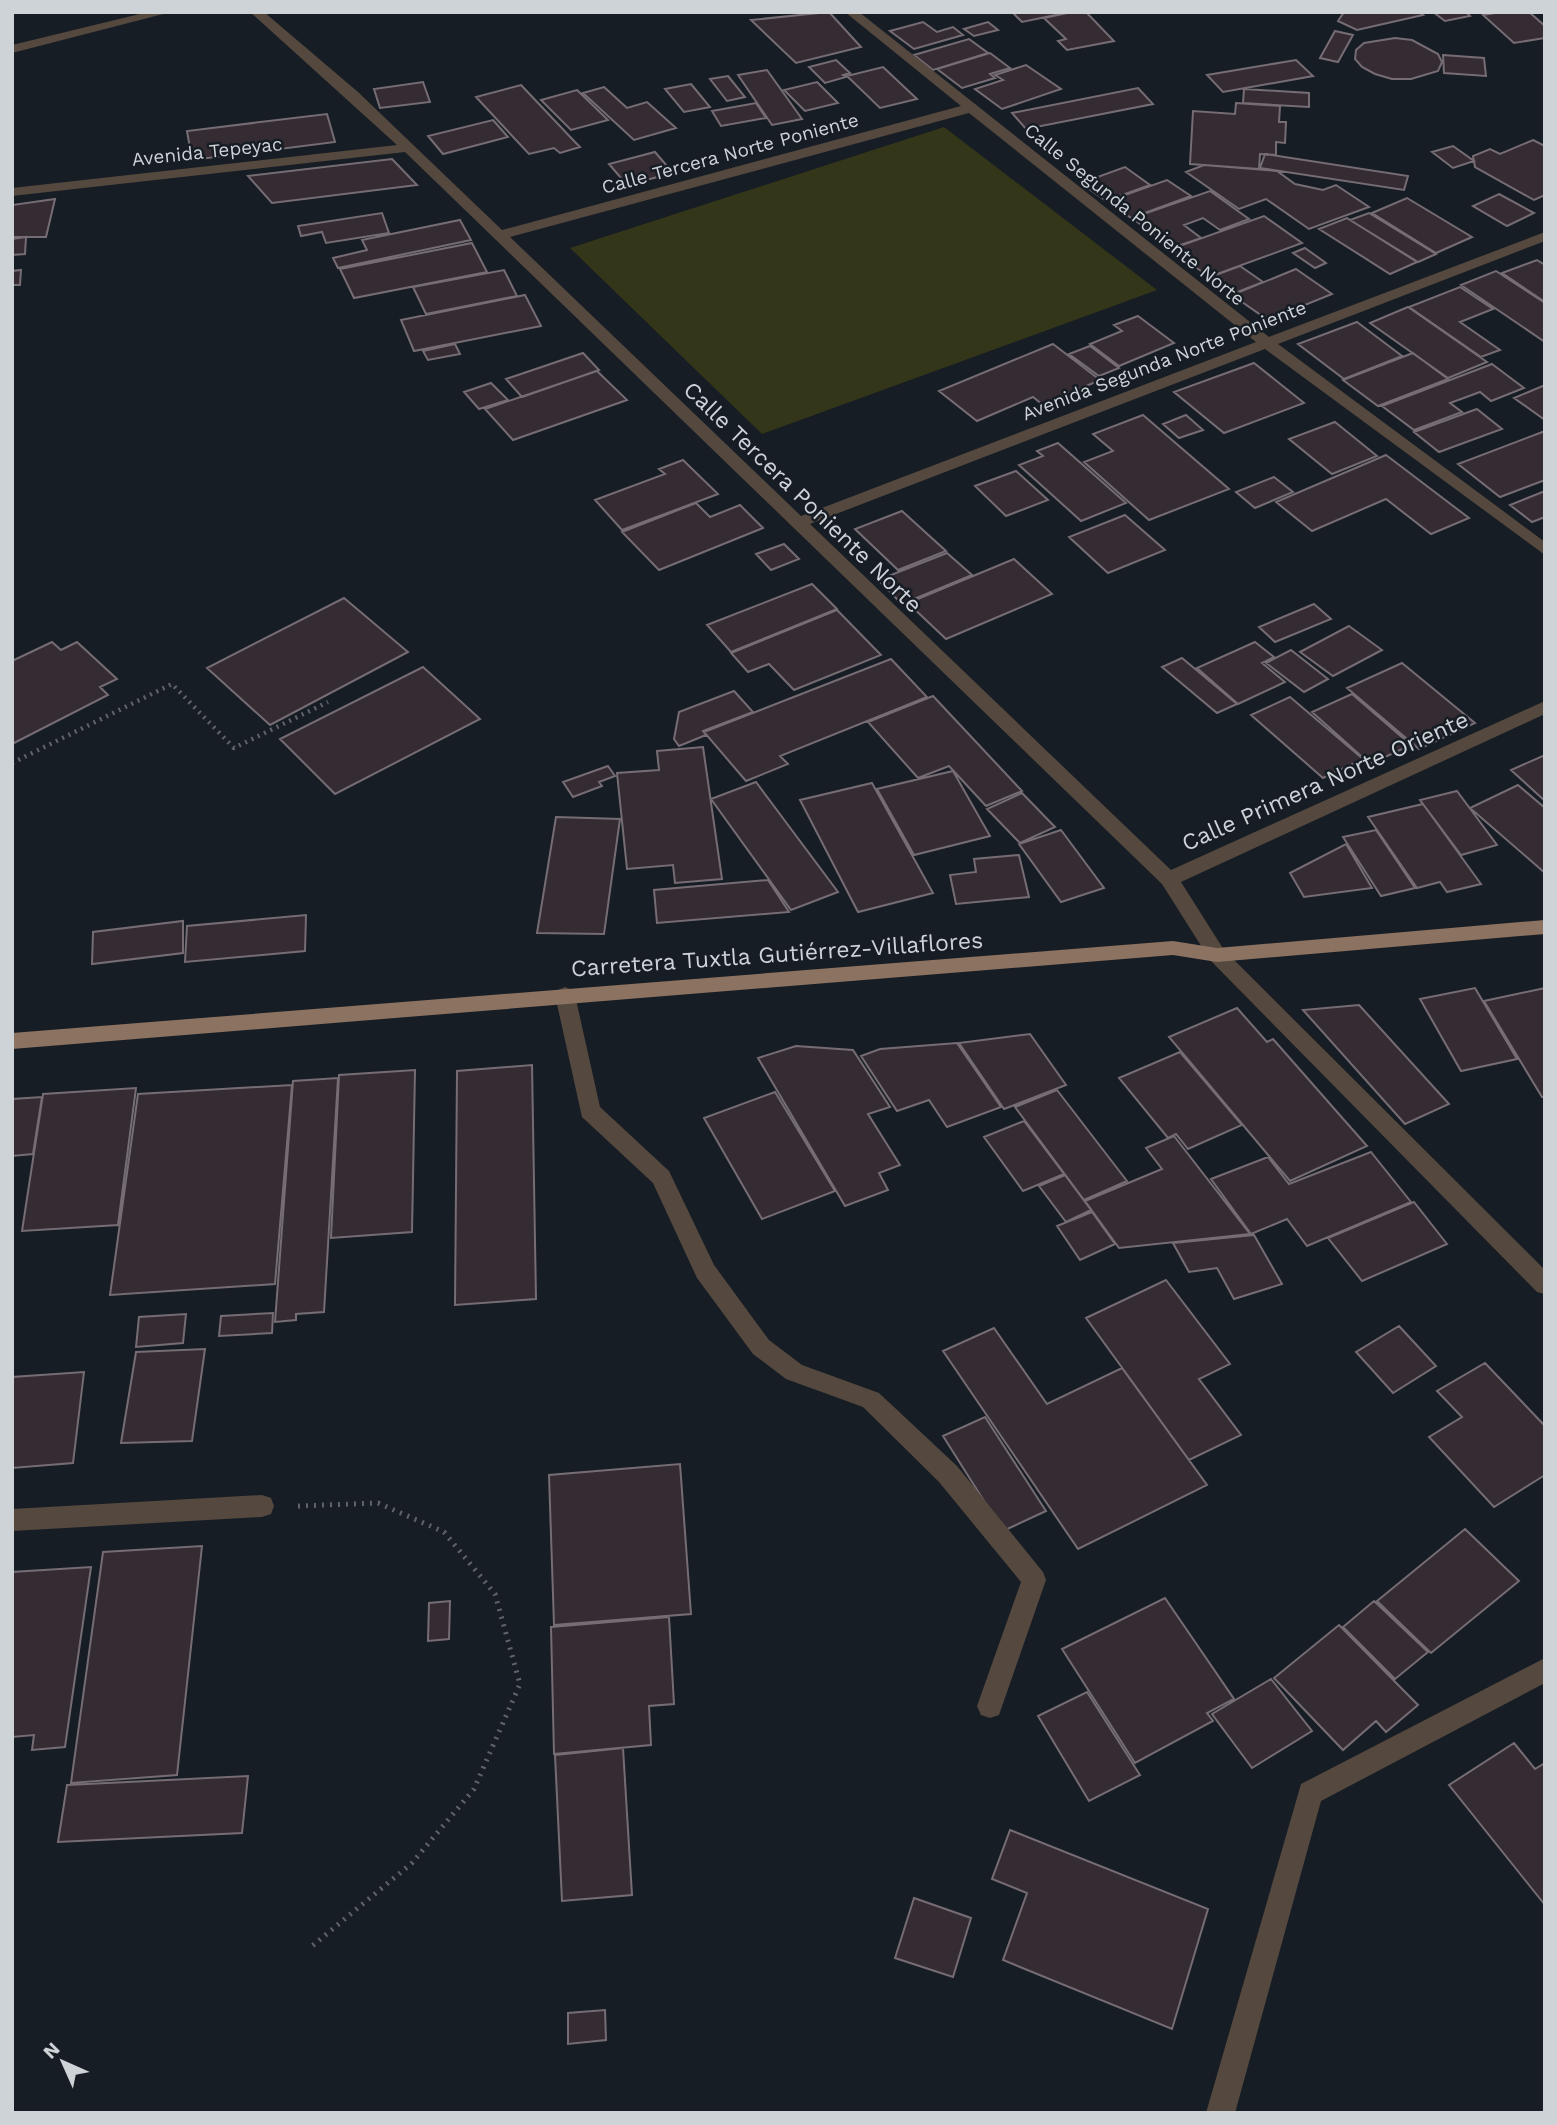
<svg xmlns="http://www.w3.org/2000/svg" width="1557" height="2125" font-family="'Work Sans',sans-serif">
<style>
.green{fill:#343619}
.building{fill:#342c32;stroke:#766c74;stroke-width:2}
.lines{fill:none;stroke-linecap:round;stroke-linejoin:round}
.path-far1{stroke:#5f646a;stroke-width:4.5;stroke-dasharray:2 5;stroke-linecap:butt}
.path{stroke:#5f646a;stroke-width:5;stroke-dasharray:2 6;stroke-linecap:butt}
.lane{fill:#54483f;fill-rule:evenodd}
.street{fill:#54483f;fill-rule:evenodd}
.primary{fill:#8c7261;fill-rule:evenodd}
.labels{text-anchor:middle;stroke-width:5;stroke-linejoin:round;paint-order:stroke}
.far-street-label{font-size:19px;fill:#ced3d8;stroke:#171d24}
.street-label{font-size:23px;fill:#ced3d8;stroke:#171d24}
</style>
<rect width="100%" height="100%" fill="#171d24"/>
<path class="green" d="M944 127 1157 290 762 434 570 248Z"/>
<path class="building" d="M829 12 861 47 796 63 751 20Z
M1016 12H1070L1022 22 1013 13Z
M1072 12H1086L1114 41 1067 50 1058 41 1066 39 1044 18Z
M1344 12H1419L1423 15 1357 30 1338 21Z
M1433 12H1466L1470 16 1445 21Z
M1501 12H1529L1545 26V38L1514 43 1483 15Z
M923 22 937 32 953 27 963 35 914 49 890 31Z
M988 22 998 30 974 36 964 29Z
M1335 31 1353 35 1338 62 1320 58Z
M1395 38 1412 40 1438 54 1442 62 1438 71 1411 79H1392L1375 74 1362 67 1355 59 1356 50 1364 43Z
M969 39 988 53 933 70 914 55Z
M990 53 1010 68 990 74 995 78 962 88 937 69Z
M1443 55 1484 58 1486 76 1444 73Z
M836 60 850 73 843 75 846 77 825 83 809 67Z
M1296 60 1313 76 1223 92 1207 75Z
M1026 65 1061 89 1002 109 975 89 1003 80 995 75Z
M883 67 917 99 880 108 847 76Z
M767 70 802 119 772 125 738 75Z
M728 76 745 97 727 101 710 79Z
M423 82 430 102 380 108 374 89Z
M817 82 838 103 805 111 784 90Z
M691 84 710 107 684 112 665 89Z
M521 85 575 142 580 147 560 153 554 148 529 154 476 97Z
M604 87 627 108 647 102 676 128 634 140 583 93Z
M1138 88 1153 104 1026 129 1012 113Z
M1244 89 1309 93V107L1243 103Z
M577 90 608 120 571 130 541 100Z
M756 103 766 118 721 126 712 111Z
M1236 103 1280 106 1279 122H1286L1285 143 1276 142V155L1260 154 1259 169 1190 164 1193 111 1235 114Z
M327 114 335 142 192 160 187 131Z
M493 120 508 137 443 154 428 136Z
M1533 140 1545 146V195L1534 200 1475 167 1473 156 1490 149 1500 154Z
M1453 146 1474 161 1453 168 1432 152Z
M655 152 673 173 627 185 609 164Z
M1265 154 1408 176 1404 190 1260 168Z
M392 159 417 185 272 203 248 176Z
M1204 165 1277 171 1295 184 1323 190 1336 185 1369 207 1309 229 1266 199 1239 209 1186 172Z
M1125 167 1150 185 1106 201 1081 183Z
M1167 180 1191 196 1131 218 1108 201Z
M1210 191 1249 219 1220 230 1203 218 1184 225 1201 238 1172 248 1132 218Z
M1499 194 1534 213 1507 226 1473 206Z
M1407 198 1472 237 1436 253 1372 213Z
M55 199 46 237H12V205Z
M382 213 389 233 326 243 322 232 301 236 298 226Z
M1369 213 1436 254 1418 262 1350 220Z
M1264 216 1302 243 1209 277 1171 249Z
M1347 218 1417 262 1390 274 1319 229Z
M460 220 471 240 338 268 333 258 367 250 362 240Z
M26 237 25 254 12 255V239Z
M472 243 487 272 354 298 340 269Z
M1305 248 1326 263 1315 268 1293 253Z
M1537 260 1545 265V302L1502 273Z
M1240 266 1263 282 1235 293 1213 276Z
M1296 269 1332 294 1268 320 1232 295Z
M21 270 20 285H12V271Z
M504 270 517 296 426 314 413 287Z
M1496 271 1545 303V342L1461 285Z
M1460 287 1493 309 1460 322 1500 350 1481 357 1409 307Z
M525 295 541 326 414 351 401 320Z
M1408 307 1487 362 1448 378 1370 323Z
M1138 316 1174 343 1119 366 1090 344 1122 331 1114 325Z
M1357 322 1402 356 1344 379 1298 344Z
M455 344 460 354 428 360 423 351Z
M1053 344 1100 380 1043 405 1033 397 977 421 939 391Z
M1090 346 1119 368 1099 376 1069 354Z
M583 353 599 370 522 397 506 379Z
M1413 353 1448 379 1378 406 1343 380Z
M1254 363 1304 403 1224 433 1174 392Z
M1492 364 1524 388 1491 401 1480 392 1450 403 1462 412 1414 430 1382 406Z
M597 371 627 400 513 440 485 409Z
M491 383 508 400 479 409 464 392Z
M1545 385V420L1514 398Z
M1477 409 1502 429 1439 452 1414 432Z
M1143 415 1229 489 1149 520 1084 462 1113 451 1093 434Z
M1186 415 1203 430 1179 438 1163 424Z
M1335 422 1377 456 1332 474 1289 439Z
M1545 431V480L1500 497 1458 464Z
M1058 443 1126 503 1081 521 1019 465 1043 456 1037 451Z
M1386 455 1469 518 1431 534 1386 499 1312 531 1276 502Z
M683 460 718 494 622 530 595 500 665 474 659 469Z
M1016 471 1048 500 1006 516 975 486Z
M1274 477 1293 492 1255 508 1236 492Z
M1545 491V517L1532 522 1510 505Z
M696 503 710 517 740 505 763 528 659 570 622 532Z
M902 511 946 551 898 570 855 529Z
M1125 515 1165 550 1108 573 1069 537Z
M784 544 799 559 771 570 756 554Z
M947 553 972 575 902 604 878 580Z
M1014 559 1052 594 946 639 908 603Z
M812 584 837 609 731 652 707 625Z
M344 598 408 652 270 725 207 668Z
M1314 604 1331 619 1275 642 1259 627Z
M837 610 881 655 794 690 769 664 748 672 731 653Z
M1349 626 1382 650 1333 676 1300 652Z
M52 642 61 650 77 642 117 679 100 687 108 695 12 744V661Z
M1255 642 1274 657 1262 663 1285 682 1238 704 1197 668Z
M1291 650 1328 679 1304 692 1266 663Z
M1182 658 1237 704 1217 713 1162 667Z
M891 659 927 697 780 756 788 764 746 781 704 732Z
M1402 663 1475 723 1419 749 1347 688Z
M423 667 480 719 335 794 280 739Z
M734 691 753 712 703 731 706 735 679 746 674 739 679 712Z
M1352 694 1411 745 1370 764 1312 712Z
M933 696 1022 791 986 806 949 766 918 778 868 722Z
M1290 697 1363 759 1323 778 1251 715Z
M703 747 722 879 675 883 673 865 627 869 617 773 659 770 657 751Z
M1545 755V801L1511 770Z
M608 766 615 776 599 782 602 786 573 797 563 782Z
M953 771 990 836 914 855 877 789Z
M756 782 838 892 791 910 711 799Z
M872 783 933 893 858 912 800 800Z
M1518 785 1545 808V873L1470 808Z
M1457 791 1497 845 1461 855 1420 800Z
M1022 793 1055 827 1020 843 987 809Z
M1423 804 1481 884 1447 892 1440 882 1417 888 1368 817Z
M556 817 620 819 604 934 537 933Z
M1061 830 1104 888 1061 902 1019 844Z
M1376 830 1415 888 1381 896 1343 837Z
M1346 844 1372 888 1304 897 1290 873Z
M1019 855 1029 897 956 904 950 875 976 872 974 859Z
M768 880 789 912 657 923 654 890Z
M306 915 305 951 185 962 187 926Z
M183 921V953L92 964 93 932Z
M1475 988 1517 1059 1461 1071 1420 999Z
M1545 988V1097H1542L1484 1001Z
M1359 1005 1449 1104 1405 1124 1303 1010Z
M1237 1008 1267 1042 1273 1039 1367 1146 1290 1181 1169 1037Z
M1030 1034 1066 1085 1004 1109 959 1043Z
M957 1043 1001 1107 947 1127 929 1100 897 1111 861 1056 880 1049Z
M796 1046 853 1050 890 1107 868 1114 900 1165 879 1173 888 1190 845 1206 758 1058Z
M1180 1052 1242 1125 1188 1149 1176 1134 1168 1138 1119 1078Z
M532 1065 536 1299 455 1305 457 1071Z
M415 1070 412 1232 331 1238 339 1075Z
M338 1078 324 1312 296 1314V1320L275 1322 293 1081Z
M292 1085 275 1284 110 1295 138 1094Z
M136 1088 118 1225 22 1231 43 1094Z
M1057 1090 1127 1181 1084 1200 1015 1107Z
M775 1092 835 1191 762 1219 704 1118Z
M42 1097 33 1154 12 1156V1099Z
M1024 1121 1064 1174 1023 1191 984 1137Z
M1174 1136 1250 1234 1119 1248 1085 1201 1162 1169 1146 1148Z
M1371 1152 1411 1202 1307 1246 1287 1219 1251 1234 1211 1179 1268 1157 1289 1184Z
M1065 1175 1091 1210 1066 1222 1039 1186Z
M1414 1202 1447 1244 1362 1281 1328 1238Z
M1092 1212 1115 1244 1080 1260 1057 1226Z
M1254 1235 1282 1284 1234 1299 1217 1268 1189 1272 1173 1243Z
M1166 1280 1230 1364 1199 1379 1241 1435 1189 1460 1086 1318Z
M273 1313 272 1333 219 1336 221 1316Z
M186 1314 183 1343 136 1347 139 1317Z
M1399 1326 1436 1366 1393 1393 1356 1352Z
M994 1328 1047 1404 1122 1368 1207 1485 1078 1549 943 1351Z
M205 1349 192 1441 121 1443 136 1352Z
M1485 1363 1545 1426V1475L1494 1507 1429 1437 1462 1417 1437 1391Z
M84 1372 73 1463 12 1468V1377Z
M985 1417 1046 1511 1003 1531 943 1436Z
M680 1464 691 1614 554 1625 549 1475Z
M1465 1529 1519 1581 1431 1653 1377 1601Z
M202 1546 177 1775 71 1783 103 1552Z
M91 1567 65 1747 32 1750 34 1735 12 1737V1572Z
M1165 1598 1234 1699 1207 1713 1213 1721 1135 1763 1062 1649Z
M450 1601 449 1639 428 1641 429 1603Z
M1374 1601 1428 1652 1395 1679 1343 1627Z
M669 1617 674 1704 649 1706 651 1745 554 1754 551 1627Z
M1339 1625 1418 1705 1386 1732 1376 1721 1343 1750 1274 1678Z
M1271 1679 1312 1731 1252 1768 1212 1714Z
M1087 1692 1140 1775 1089 1801 1038 1716Z
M1514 1743 1535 1769 1545 1763V1905L1449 1785Z
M623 1748 632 1895 562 1901 555 1755Z
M248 1776 242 1833 58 1842 67 1785Z
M1010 1830 1208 1909 1172 2029 1003 1960 1027 1893 992 1879Z
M914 1898 971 1918 953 1977 895 1958Z
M605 2010 606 2040 568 2044V2013Z"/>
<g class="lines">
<path class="path-far1" d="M12 763 172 684 234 748 328 702"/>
<path class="path" d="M298 1506 378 1503 444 1532 495 1594 520 1684 474 1789 412 1863 311 1947"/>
<path class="lane" d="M565 987 572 990 575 995 600 1107 669 1171 714 1265 769 1340 802 1365 879 1393 957 1466 1043 1572 1046 1580 999 1715 990 1718 981 1715 977 1706 1021 1582 939 1482 863 1407 786 1379 753 1354 697 1278 653 1183 582 1117 555 995 558 990Z"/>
<path class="street" d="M148 12H171L12 53V45Z
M250 12H264L358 92 502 230 961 106 845 12H859L1269 337 1545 232V241L1278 344 1545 542V555L1265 349 810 524 1171 870 1545 701V714L1181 882 1224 950 1545 1270V1294L1537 1292 1210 960 1162 884 405 152 12 196V188L397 145ZM969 113 1256 342 801 516 510 237Z
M262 1495 271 1498 274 1506 271 1514 262 1517 12 1531V1509Z
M1545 1658V1683L1321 1801 1235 2113H1206L1301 1784Z"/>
<path class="primary" d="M1545 920V934L1217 962 1173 955 12 1049V1033L1173 941 1217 948Z"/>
</g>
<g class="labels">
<g class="far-street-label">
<text transform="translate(207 151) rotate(-6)" y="7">Avenida Tepeyac</text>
<text transform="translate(730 153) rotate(-15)" y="7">Calle Tercera Norte Poniente</text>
<text transform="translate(1135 214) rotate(39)" y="7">Calle Segunda Poniente Norte</text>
<text transform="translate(1164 360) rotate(-21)" y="7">Avenida Segunda Norte Poniente</text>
</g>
<g class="street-label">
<text transform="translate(803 497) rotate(44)" y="8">Calle Tercera Poniente Norte</text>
<text transform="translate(1325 781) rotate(-24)" y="8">Calle Primera Norte Oriente</text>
<text transform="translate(777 954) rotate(-4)" y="8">Carretera Tuxtla Gutiérrez-Villaflores</text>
</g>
</g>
<rect width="1557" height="2125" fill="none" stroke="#ced3d8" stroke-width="28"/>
<g transform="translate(63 2062) rotate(315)" stroke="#171d24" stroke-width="5" paint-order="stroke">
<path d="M0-5L12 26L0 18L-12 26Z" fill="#ced3d8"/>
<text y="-10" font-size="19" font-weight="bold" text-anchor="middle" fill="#ced3d8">N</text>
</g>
</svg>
